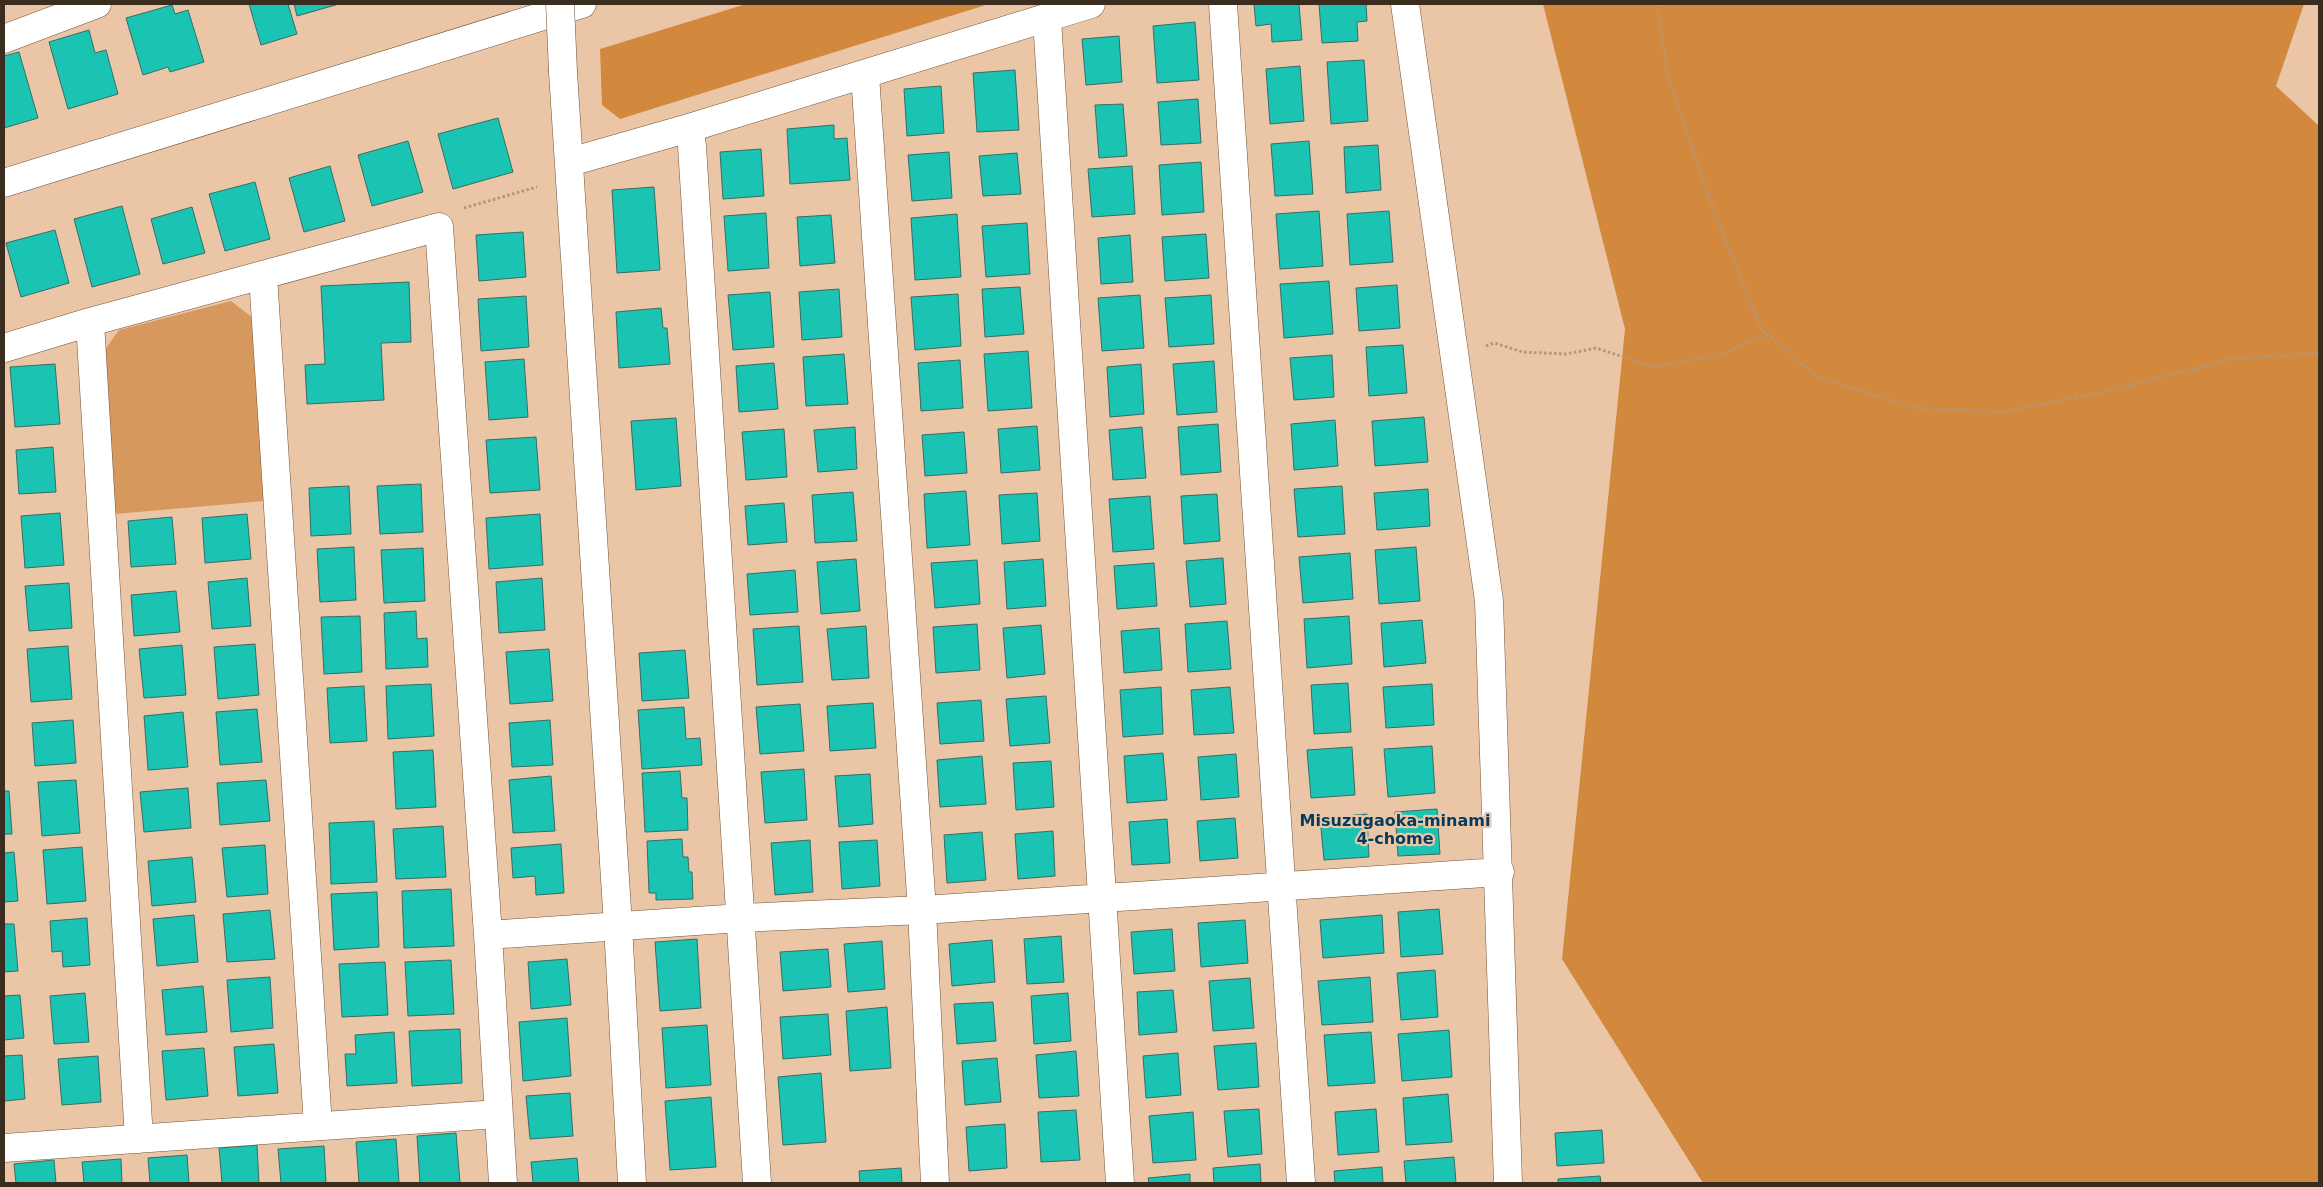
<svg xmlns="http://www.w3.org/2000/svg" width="2323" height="1187" font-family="'DejaVu Sans',sans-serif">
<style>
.green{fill:#d7985e}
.forest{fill:#d3893d}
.building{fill:#1bc4b2;stroke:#366d65}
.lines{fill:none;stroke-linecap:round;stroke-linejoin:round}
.street-casing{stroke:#725236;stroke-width:29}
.secondary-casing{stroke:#725236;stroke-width:29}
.path{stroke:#b3967b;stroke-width:3;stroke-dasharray:2.5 2.5;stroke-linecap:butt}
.street{stroke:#fff;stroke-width:28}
.secondary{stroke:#fff;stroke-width:28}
.secondary-bridge-casing{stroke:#725236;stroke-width:29;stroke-linecap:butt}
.secondary-bridge{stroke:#fff;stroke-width:28}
.labels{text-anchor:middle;stroke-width:4.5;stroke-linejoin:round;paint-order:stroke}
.neighbourhood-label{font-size:16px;font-weight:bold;fill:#023b5d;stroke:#ebc6a6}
</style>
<rect width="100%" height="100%" fill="#ebc6a6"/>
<path class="green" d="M231 301 253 318 264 501 115 514 104 351 119 330Z"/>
<path class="forest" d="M746 4H989L620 119 602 105 600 49Z
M1543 4H2304L2276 86 2319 126V1183H1703L1562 959 1625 329Z"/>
<path class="building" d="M249 4H288L297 34 261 45Z
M294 4H339L297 16Z
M1254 4H1299L1302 40 1272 42 1271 24 1256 26Z
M1319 4H1366L1367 21 1357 22 1358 41 1322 43Z
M172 5 175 14 188 10 204 62 170 72 168 67 143 75 126 18Z
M1195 22 1199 80 1157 83 1153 26Z
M89 30 95 53 106 50 118 94 68 109 49 42Z
M1119 36 1122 82 1086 85 1082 39Z
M19 52 38 118 4 128V56Z
M1364 60 1368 121 1331 124 1327 62Z
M1300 66 1304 121 1270 124 1266 69Z
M1015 70 1019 130 977 132 973 73Z
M941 86 944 133 907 136 904 89Z
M1198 99 1201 143 1161 145 1158 102Z
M1123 104 1127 156 1099 158 1095 105Z
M498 118 513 172 453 189 438 134Z
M834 125V139L847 138 850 180 790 184 787 129Z
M408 141 423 192 372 206 358 155Z
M1309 141 1313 194 1275 196 1271 144Z
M1378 145 1381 190 1346 193 1344 147Z
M761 149 764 196 723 199 720 152Z
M949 152 952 198 912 201 908 155Z
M1017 153 1021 194 983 196 979 156Z
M1201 162 1204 212 1162 215 1159 165Z
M330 166 345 221 304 232 289 178Z
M1132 166 1135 214 1092 217 1088 169Z
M255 182 270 239 225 251 209 194Z
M654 187 660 270 617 273 612 190Z
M122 206 140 274 92 287 74 219Z
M192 207 205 253 163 264 151 219Z
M1319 211 1323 266 1280 269 1276 214Z
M1389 211 1393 262 1350 265 1347 214Z
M766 213 769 268 728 271 724 216Z
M957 214 961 277 915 280 911 218Z
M831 215 835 263 800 266 797 217Z
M1027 223 1030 274 986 277 982 226Z
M55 230 69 283 21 297 6 243Z
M523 232 526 277 479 281 476 235Z
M1206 234 1209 278 1165 281 1162 237Z
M1130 235 1133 282 1101 284 1098 238Z
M1329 281 1333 334 1284 338 1280 284Z
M409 282 411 342 381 343 384 400 307 404 305 365 325 364 321 286Z
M1397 285 1400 328 1359 331 1356 288Z
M1020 287 1024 334 985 337 982 289Z
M839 289 842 337 802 340 799 292Z
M770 292 774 347 733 350 728 295Z
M958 294 961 346 915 350 911 297Z
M1140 295 1144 348 1102 351 1098 298Z
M1211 295 1214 344 1169 347 1165 298Z
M526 296 529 347 481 351 478 299Z
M661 308 663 328H667L670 364 619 368 616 312Z
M1403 345 1407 393 1369 396 1366 347Z
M1028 351 1032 408 988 411 984 354Z
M844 354 848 404 806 406 803 357Z
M1332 355 1334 397 1294 400 1290 358Z
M524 359 528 417 489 420 485 362Z
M960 360 963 408 921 411 918 363Z
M1214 361 1217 412 1177 415 1173 364Z
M774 363 778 409 739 412 736 366Z
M55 364 60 424 15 427 10 367Z
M1141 364 1144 414 1110 417 1107 367Z
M1424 417 1428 462 1375 466 1372 421Z
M676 418 681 486 636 490 631 421Z
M1335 420 1338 466 1294 470 1291 424Z
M1218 424 1221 472 1181 475 1178 427Z
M1037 426 1040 470 1001 473 998 429Z
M855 427 857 469 818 472 814 430Z
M1142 427 1146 478 1113 480 1109 430Z
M784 429 787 477 746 480 742 432Z
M964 432 967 473 925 476 922 435Z
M536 437 540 490 490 493 486 440Z
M53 447 56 492 19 494 16 450Z
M421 484 423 532 380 534 377 486Z
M349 486 351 534 311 536 309 488Z
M1342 486 1345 534 1298 537 1294 489Z
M1428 489 1430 526 1377 530 1374 493Z
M966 491 970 545 927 548 924 494Z
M853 492 857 541 815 543 812 495Z
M1037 493 1040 541 1002 544 999 495Z
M1217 494 1220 541 1184 544 1181 496Z
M1150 496 1154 549 1113 552 1109 499Z
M784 503 787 542 748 545 745 506Z
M60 513 64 565 25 568 21 516Z
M247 514 251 559 205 563 202 518Z
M540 514 543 565 489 569 486 518Z
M172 517 176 564 131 567 128 521Z
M354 547 356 600 320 602 317 549Z
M1416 547 1420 601 1379 604 1375 550Z
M423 548 425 601 384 603 381 550Z
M1350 553 1353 599 1303 603 1299 557Z
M1223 558 1226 604 1190 607 1186 561Z
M856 559 860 611 821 614 817 562Z
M1043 559 1046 606 1007 609 1004 562Z
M977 560 980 604 935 608 931 563Z
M1154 563 1157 606 1117 609 1114 566Z
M795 570 798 612 750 615 747 574Z
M247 578 251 626 212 629 208 582Z
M542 578 545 630 499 633 496 582Z
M69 583 72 628 29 631 25 586Z
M176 591 180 632 134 636 131 595Z
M416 611 417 639 427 638 428 667 386 669 384 613Z
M360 616 362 672 324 674 321 617Z
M1349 616 1352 664 1307 668 1304 619Z
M1422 620 1426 663 1384 667 1381 623Z
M1227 621 1231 669 1188 672 1185 624Z
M977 624 980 670 936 673 933 627Z
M1041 625 1045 674 1007 678 1003 628Z
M799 626 803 682 757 685 753 629Z
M866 626 869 678 832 680 827 629Z
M1159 628 1162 670 1124 673 1121 631Z
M255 644 259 695 218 699 214 647Z
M182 645 186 695 144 698 139 649Z
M68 646 72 699 31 702 27 649Z
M549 649 553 701 510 704 506 652Z
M685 650 689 698 642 701 639 653Z
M1348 683 1351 732 1314 734 1311 685Z
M431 684 434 736 388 739 386 686Z
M1432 684 1434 725 1386 728 1383 687Z
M364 686 367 741 330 743 327 688Z
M1161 687 1163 734 1123 737 1120 690Z
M1230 687 1234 733 1194 735 1191 690Z
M1046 696 1050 743 1010 746 1006 699Z
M981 700 984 741 940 744 937 703Z
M873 703 876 748 830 751 827 706Z
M800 704 804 751 760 754 756 707Z
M684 707 686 739 700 738 702 765 642 769 638 710Z
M257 709 262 762 220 765 216 712Z
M183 712 188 767 148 770 144 716Z
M73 720 76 763 35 766 32 723Z
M550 720 553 765 512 767 509 723Z
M1432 746 1435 793 1388 797 1384 749Z
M1352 747 1355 795 1311 798 1307 750Z
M433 750 436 807 396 809 393 752Z
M1163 753 1167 800 1127 803 1124 756Z
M1236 754 1239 797 1201 800 1198 757Z
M982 756 986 804 940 807 937 760Z
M1051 761 1054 807 1016 810 1013 763Z
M804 769 807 820 765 823 761 772Z
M680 771 682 798H687L688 830 645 832 642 773Z
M870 774 873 824 839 827 835 776Z
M551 776 555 831 513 833 509 780Z
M76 780 80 833 42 836 38 782Z
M266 780 270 821 220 825 217 783Z
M188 788 191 828 144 832 140 792Z
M4 791H9L12 834H4Z
M1437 809 1440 854 1398 856 1395 812Z
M1367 814 1369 857 1324 860 1320 818Z
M1235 818 1238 858 1200 861 1197 821Z
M1167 819 1170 863 1132 865 1129 822Z
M374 821 377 882 331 884 329 823Z
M443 826 446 877 396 879 393 829Z
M1053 831 1055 876 1018 879 1015 834Z
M982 832 986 880 947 883 944 835Z
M682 839 683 857H688L689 872H692L693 899 656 900V893H649L647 841Z
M810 840 813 892 775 895 771 843Z
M877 840 880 886 842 889 839 842Z
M561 844 564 893 536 895 535 876 513 878 511 848Z
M265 845 268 894 227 897 222 848Z
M82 847 86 901 47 904 43 850Z
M14 852 18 901 4 902V853Z
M192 857 196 902 152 906 148 861Z
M451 889 454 946 404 948 402 891Z
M377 892 379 947 334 950 331 894Z
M1439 909 1443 954 1401 957 1398 912Z
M270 910 275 959 227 962 223 914Z
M194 915 198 962 157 966 153 919Z
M1382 915 1384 953 1323 958 1320 920Z
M87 918 90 965 63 967 62 951 52 952 50 921Z
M1245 920 1248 963 1201 967 1198 923Z
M4 924H14L18 971 4 972Z
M1172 929 1175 971 1134 974 1131 932Z
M1061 936 1064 982 1027 984 1024 939Z
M697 939 701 1008 660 1011 655 942Z
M992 940 995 982 952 986 949 944Z
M882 941 885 989 848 992 844 944Z
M828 949 831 987 783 991 780 952Z
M567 959 571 1005 531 1009 528 962Z
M451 960 454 1014 408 1016 405 962Z
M385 962 388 1015 342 1017 339 964Z
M1435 970 1438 1017 1401 1020 1397 973Z
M270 977 273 1028 231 1032 227 980Z
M1370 977 1373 1022 1322 1025 1318 981Z
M1250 978 1254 1028 1213 1031 1209 981Z
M203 986 207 1032 166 1035 162 990Z
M1173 990 1177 1032 1139 1035 1137 992Z
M85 993 89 1042 54 1044 50 996Z
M1068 993 1071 1041 1034 1044 1031 996Z
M20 995 24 1038 4 1040V996Z
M993 1002 996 1041 957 1044 954 1004Z
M887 1007 891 1068 850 1071 846 1011Z
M828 1014 831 1055 783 1059 780 1017Z
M567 1018 571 1076 523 1081 519 1022Z
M707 1025 711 1085 666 1088 662 1028Z
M460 1029 462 1083 412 1086 409 1031Z
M1449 1030 1452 1077 1402 1081 1398 1034Z
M394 1032 397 1083 347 1086 345 1054H356L355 1035Z
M1371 1032 1375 1083 1328 1086 1324 1035Z
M1256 1043 1259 1087 1218 1090 1214 1046Z
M274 1044 278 1093 238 1096 234 1047Z
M204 1048 208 1096 166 1100 162 1051Z
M1076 1051 1079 1096 1039 1098 1036 1055Z
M1178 1053 1181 1095 1146 1098 1143 1056Z
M22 1055 25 1099 4 1101V1056Z
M98 1056 101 1102 62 1105 58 1059Z
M997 1058 1001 1102 965 1105 962 1061Z
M821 1073 826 1142 783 1145 778 1077Z
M570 1093 573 1136 530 1139 526 1096Z
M1448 1094 1452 1142 1406 1145 1403 1098Z
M711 1097 716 1167 670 1170 665 1101Z
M1259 1109 1262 1154 1228 1157 1224 1111Z
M1376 1109 1379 1152 1338 1155 1335 1112Z
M1076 1110 1080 1160 1041 1162 1038 1112Z
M1193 1112 1196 1160 1153 1163 1149 1116Z
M1005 1124 1007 1168 969 1171 966 1127Z
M1602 1130 1604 1163 1557 1166 1555 1133Z
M456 1133 460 1183H420L417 1136Z
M396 1139 399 1183H359L356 1142Z
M257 1145 259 1183H222L219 1148Z
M324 1146 326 1183H281L278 1149Z
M187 1155 189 1183H150L148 1158Z
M1454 1157 1456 1183H1406L1404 1161Z
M577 1158 579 1183H533L531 1162Z
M121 1159 122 1183H84L82 1162Z
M54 1160 56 1183H16L14 1164Z
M1260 1164 1261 1183H1214L1213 1168Z
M1382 1167 1383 1183H1335L1334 1171Z
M901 1168 902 1183H860L859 1171Z
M1190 1174V1183H1149L1148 1178Z
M1600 1176 1601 1183H1558V1179Z"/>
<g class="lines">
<defs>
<path id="street" d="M1223 4 1301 1183
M1405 4 1489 601 1508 1183
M1047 19 1120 1183
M4 39 97 4
M865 75 922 910 935 1183
M689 128 692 146 757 1183
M570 162 689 128 1091 4
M263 276 318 1126
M90 322 139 1139
M4 348 90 322 439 227 488 935 503 1183
M488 935 741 918 922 910 1500 872
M4 1148 498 1114"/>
<path id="secondary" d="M563 72 618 925 632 1183
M4 183 582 4"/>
</defs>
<use href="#street" class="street-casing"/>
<use href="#secondary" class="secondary-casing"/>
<path class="path" d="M1657 4 1668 76 1715 214 1761 328 1817 377 1917 408 2001 412 2104 392 2232 359 2319 353
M464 208 537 187
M1486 346 1494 343 1523 352 1566 354 1596 348 1654 367 1719 355 1768 334"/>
<use href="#street" class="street"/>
<use href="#secondary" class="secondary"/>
<defs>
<path id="secondary-bridge" d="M560 4 563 72"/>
</defs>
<use href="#secondary-bridge" class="secondary-bridge-casing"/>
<use href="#secondary-bridge" class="secondary-bridge"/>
</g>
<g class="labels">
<g class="neighbourhood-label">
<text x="1395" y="826">Misuzugaoka-minami<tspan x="1395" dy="18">4-chome</tspan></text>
</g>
</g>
<rect width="2323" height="1187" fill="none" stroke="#3a2c1f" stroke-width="10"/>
</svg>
